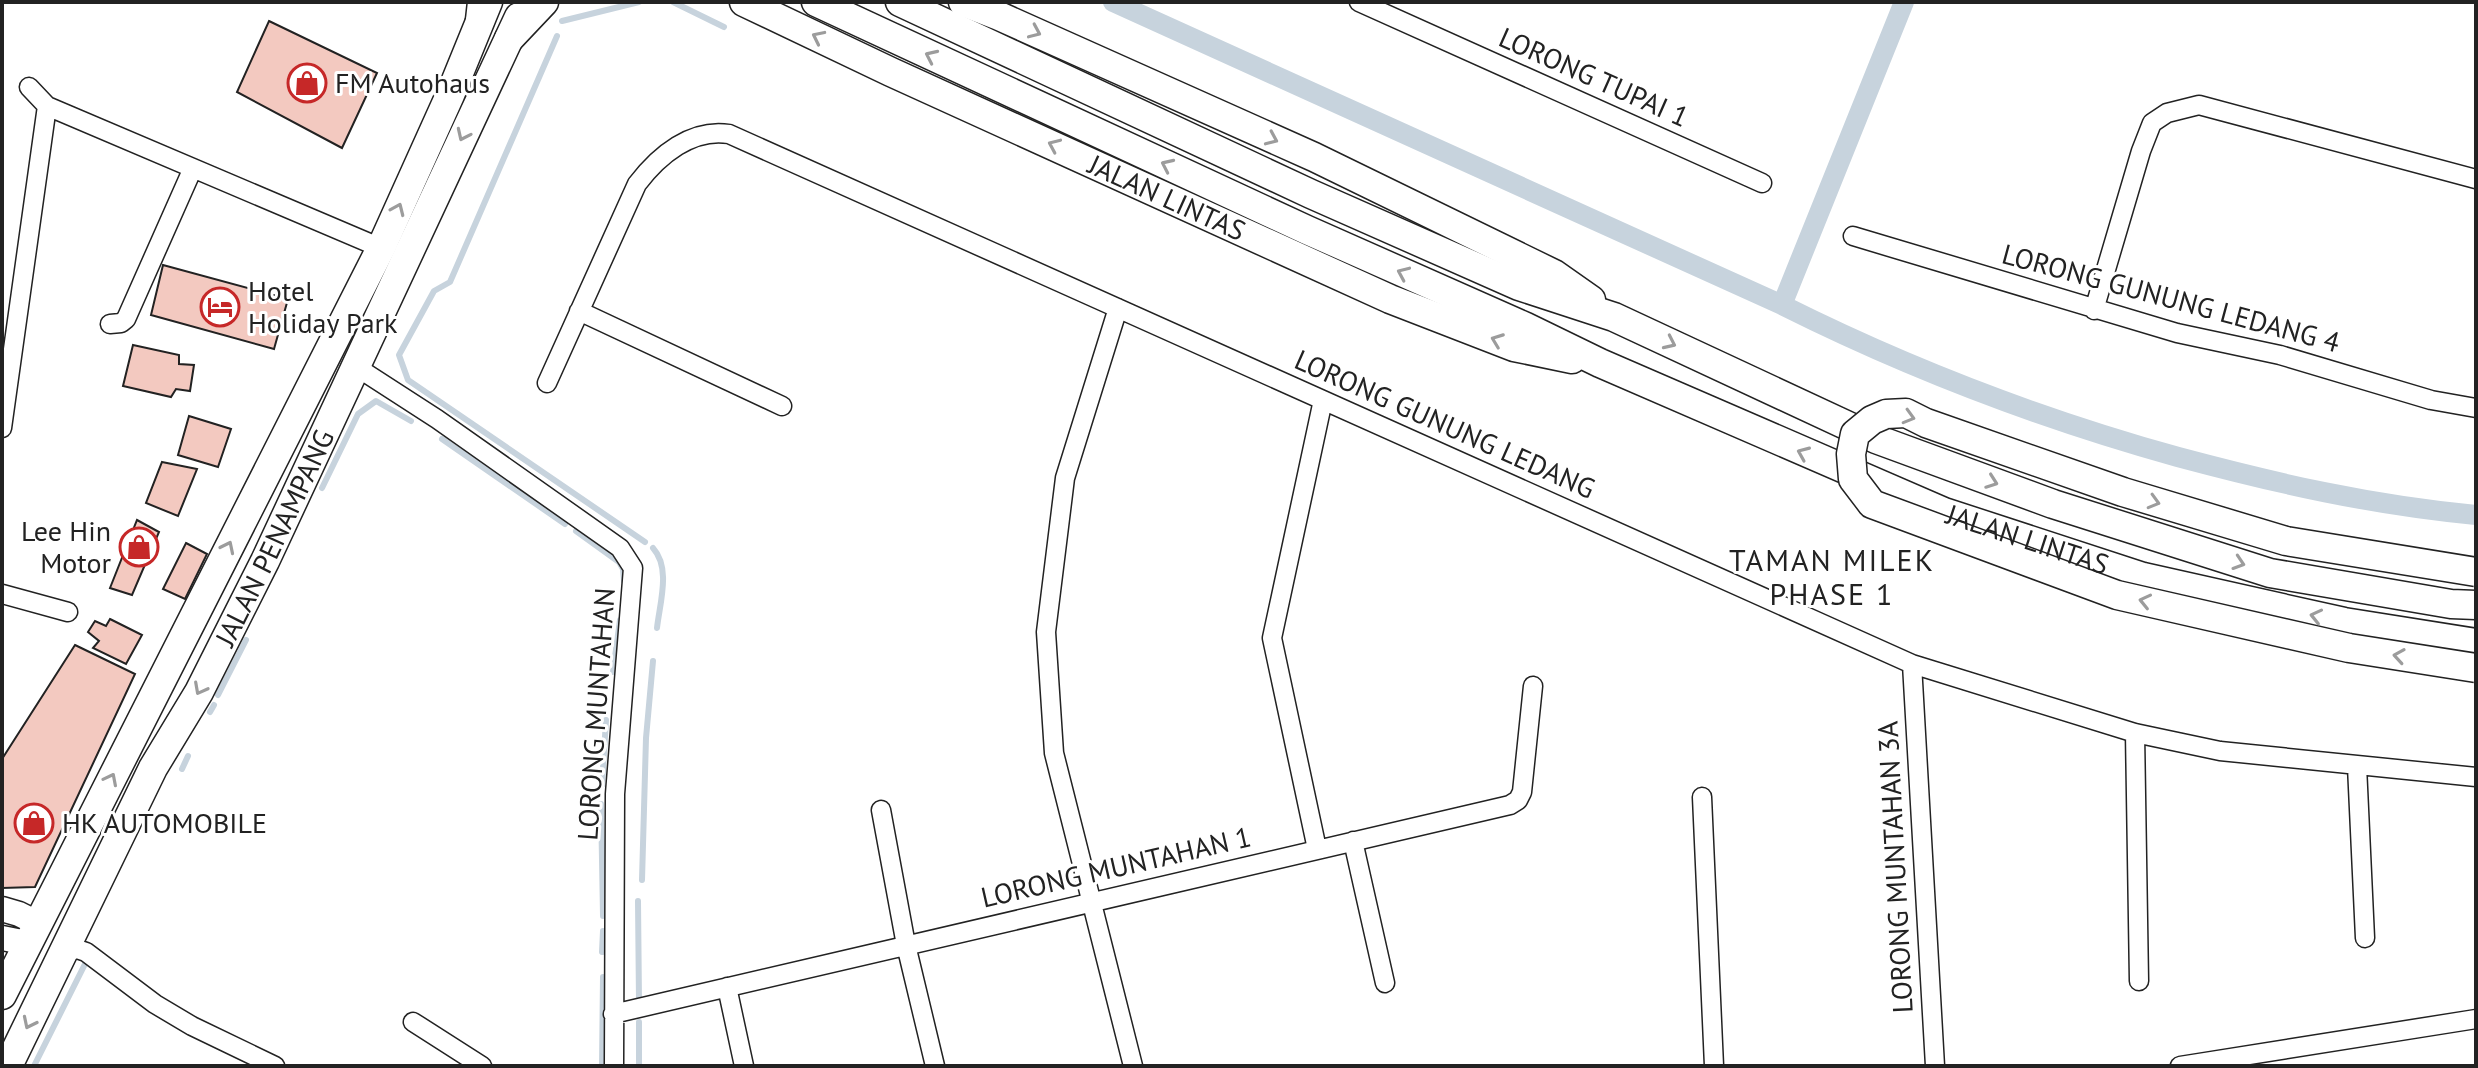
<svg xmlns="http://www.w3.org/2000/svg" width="2478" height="1068" font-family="'PT Sans',sans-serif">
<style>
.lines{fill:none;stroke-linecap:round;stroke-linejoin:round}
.stream{stroke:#c7d3dd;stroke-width:6}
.canal{stroke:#c7d3dd;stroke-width:20}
.building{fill:#f3c9c0;stroke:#222;stroke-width:2}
.minor-casing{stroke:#222;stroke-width:21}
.secondary-casing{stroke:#222;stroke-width:27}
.primary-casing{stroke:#222;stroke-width:31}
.trunk-casing{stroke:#222;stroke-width:31}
.minor{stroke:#fff;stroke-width:18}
.secondary{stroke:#fff;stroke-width:24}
.primary{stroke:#fff;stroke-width:28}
.trunk{stroke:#fff;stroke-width:28}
.trunk-bridge-casing{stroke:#222;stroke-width:31;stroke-linecap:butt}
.trunk-bridge{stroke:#fff;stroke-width:28}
.oneway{stroke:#9c9c9c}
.labels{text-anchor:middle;stroke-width:6;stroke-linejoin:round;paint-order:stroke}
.street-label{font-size:28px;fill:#222;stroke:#fff}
.poi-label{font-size:28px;fill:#222;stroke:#fff;text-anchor:start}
.neighbourhood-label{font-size:30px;letter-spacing:2px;fill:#222;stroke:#fff}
</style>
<rect width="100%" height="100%" fill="#fff"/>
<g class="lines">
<path class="stream" d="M673 2 724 27
M562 21 639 2
M557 36 450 282 434 291 399 355 408 380 645 542
M442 439 565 524
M322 488 358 414 376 401 411 421
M576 531 619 562 623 569 624 581
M653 548C671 568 660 602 657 628
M613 672 620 620
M218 695 246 640
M210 712 214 705
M182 769 188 756
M602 785 606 720
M601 804 603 916
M642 880 646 738 653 661
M638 901 639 1002
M602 952 603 931
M34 1066 88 958
M602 1066 603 977
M639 1066V1022"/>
<path class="canal" d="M1113 2 1782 305C1910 369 2041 419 2178 457 2279 484 2371 505 2476 515
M1782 305 1904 2"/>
</g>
<path class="building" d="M269 21 377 73 342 148 237 92Z
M163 265 288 299 274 349 151 315Z
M133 345 179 355V364L194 365 190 391 176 389 171 397 123 386Z
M189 416 231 429 218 467 178 455Z
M162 462 197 469 178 516 146 503Z
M137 520 159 532 132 595 110 588Z
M186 543 207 554 185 599 163 589Z
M110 619 142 635 126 664 93 648 99 641 88 632 95 621 106 626Z
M75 645 135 674 35 887 2 888V759Z"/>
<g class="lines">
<defs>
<path id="minor" d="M1359 2 1762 183
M29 87 47 106 381 248
M1853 236 2177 333 2280 355 2431 400 2476 408
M1118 308 1065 478 1046 632 1054 753 1133 1066
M2094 310 2141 151 2152 123 2167 113 2199 105 2476 179
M579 311 782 406
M110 324 121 323 126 319 193 168
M355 366 437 419 620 548 633 568 615 794 614 1066
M547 383 637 184C659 155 692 128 729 134L1912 664 2135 733 2220 751 2476 777
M2 428 47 106
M2 594 68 612
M1912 664 1935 1066
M2135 733 2139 981
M2357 766 2365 938
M1702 797 1714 1066
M881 810 906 945 935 1066
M1353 841 1385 983
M1317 849 1272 638 1323 400
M65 952 77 949 86 952 155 1004 192 1026 275 1066
M727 987 744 1066
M613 1014 1510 805 1518 800 1522 792 1533 686
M413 1022 482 1066
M2180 1066 2476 1019"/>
<path id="secondary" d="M2 909 19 914 37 923
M2 938 27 943"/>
<g id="primary">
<path d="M2 995 381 248 450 95 488 2"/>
<path id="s1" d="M8 1066 153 768 199 692 265 561 519 17"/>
</g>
<g id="trunk">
<path id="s2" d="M744 2 891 72 1390 299 1514 347 1572 359"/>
<path id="s3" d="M816 2 1307 230 1526 327 1600 363 1944 512 2143 577 2344 622 2476 643"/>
<path d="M900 2 1311 194 1519 286 1614 317 1876 439 2053 504 2270 573 2451 604 2476 605"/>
<path d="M963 2 999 16 1314 157 1554 274 1591 300"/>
<path d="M480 20 482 2"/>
<path d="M509 39 544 2"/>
</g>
</defs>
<use href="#minor" class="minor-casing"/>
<use href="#secondary" class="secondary-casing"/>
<use href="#primary" class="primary-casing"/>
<use href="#trunk" class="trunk-casing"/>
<use href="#minor" class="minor"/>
<use href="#secondary" class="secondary"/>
<use href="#primary" class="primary"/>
<use href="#trunk" class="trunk"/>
<defs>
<path id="trunk-bridge" d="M2476 572 2286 541 2123 492 1926 423 1906 413 1886 414 1872 420 1855 434 1851 454 1853 479 1872 504 2117 595 2349 648 2476 668"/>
</defs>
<use href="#trunk-bridge" class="trunk-bridge-casing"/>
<use href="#trunk-bridge" class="trunk-bridge"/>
</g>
<defs><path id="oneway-chevron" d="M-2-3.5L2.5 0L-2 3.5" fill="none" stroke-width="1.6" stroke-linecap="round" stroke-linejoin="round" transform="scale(2)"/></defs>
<g class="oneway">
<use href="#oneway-chevron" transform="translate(1035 32) rotate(24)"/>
<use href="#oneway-chevron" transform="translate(818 37) rotate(-154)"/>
<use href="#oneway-chevron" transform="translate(931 56) rotate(-155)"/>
<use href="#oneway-chevron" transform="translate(463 135) rotate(115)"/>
<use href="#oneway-chevron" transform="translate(1272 139) rotate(24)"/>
<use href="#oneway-chevron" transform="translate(1054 145) rotate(-156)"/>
<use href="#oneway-chevron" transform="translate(1167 165) rotate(-155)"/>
<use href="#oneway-chevron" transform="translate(398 209) rotate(-66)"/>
<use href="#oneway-chevron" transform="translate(1403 273) rotate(-156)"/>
<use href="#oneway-chevron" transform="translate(1497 340) rotate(-159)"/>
<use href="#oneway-chevron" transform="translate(1670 343) rotate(25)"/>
<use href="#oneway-chevron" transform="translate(1909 417) rotate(16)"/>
<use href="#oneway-chevron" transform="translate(1803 453) rotate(-157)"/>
<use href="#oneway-chevron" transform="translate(1992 482) rotate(20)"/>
<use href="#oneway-chevron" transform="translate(2154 502) rotate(16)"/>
<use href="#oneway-chevron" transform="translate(228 547) rotate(-64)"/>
<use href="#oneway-chevron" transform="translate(2239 563) rotate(18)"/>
<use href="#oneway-chevron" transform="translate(2145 601) rotate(-167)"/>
<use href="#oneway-chevron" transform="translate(2316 616) rotate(-167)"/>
<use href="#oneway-chevron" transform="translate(2399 656) rotate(-171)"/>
<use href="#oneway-chevron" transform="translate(200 689) rotate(118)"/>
<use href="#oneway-chevron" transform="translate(111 779) rotate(-63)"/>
<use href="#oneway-chevron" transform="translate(29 1023) rotate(116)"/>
</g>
<defs>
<symbol id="shop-ring" viewBox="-11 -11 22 22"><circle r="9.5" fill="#fff" stroke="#c62828" stroke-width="1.5"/><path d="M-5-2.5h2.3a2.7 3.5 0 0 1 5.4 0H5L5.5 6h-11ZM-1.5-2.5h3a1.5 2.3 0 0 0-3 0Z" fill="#c62828"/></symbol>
<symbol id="hotel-ring" viewBox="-11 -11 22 22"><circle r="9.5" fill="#fff" stroke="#c62828" stroke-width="1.5"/><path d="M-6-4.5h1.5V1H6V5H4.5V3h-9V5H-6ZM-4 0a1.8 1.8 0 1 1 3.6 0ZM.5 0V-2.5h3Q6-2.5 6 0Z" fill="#c62828"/></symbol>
</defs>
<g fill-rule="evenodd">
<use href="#shop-ring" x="285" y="61" width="44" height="44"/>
<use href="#hotel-ring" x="198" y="285" width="44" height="44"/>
<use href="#shop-ring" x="117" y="525" width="44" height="44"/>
<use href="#shop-ring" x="12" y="801" width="44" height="44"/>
</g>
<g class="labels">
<g class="street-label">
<text transform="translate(1594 77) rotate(24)" y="10">LORONG TUPAI 1</text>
<text dy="10" stroke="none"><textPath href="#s2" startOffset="466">JALAN LINTAS</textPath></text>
<text transform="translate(2171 298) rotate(15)" y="10">LORONG GUNUNG LEDANG 4</text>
<text transform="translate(1445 424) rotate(24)" y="10">LORONG GUNUNG LEDANG</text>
<text dy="10" stroke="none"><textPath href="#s1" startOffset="592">JALAN PENAMPANG</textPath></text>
<text dy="10" stroke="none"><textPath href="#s3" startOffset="1326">JALAN LINTAS</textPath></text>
<text transform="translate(596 714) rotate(-86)" y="10">LORONG MUNTAHAN</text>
<text transform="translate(1116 867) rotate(-13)" y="10">LORONG MUNTAHAN 1</text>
<text transform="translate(1895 867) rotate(-93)" y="10">LORONG MUNTAHAN 3A</text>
</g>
<g class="poi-label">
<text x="335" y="93">FM Autohaus</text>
<text x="248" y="301">Hotel<tspan x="248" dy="32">Holiday Park</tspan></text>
<text x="111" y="541" text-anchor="end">Lee Hin<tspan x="111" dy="32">Motor</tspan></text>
<text x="62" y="833">HK AUTOMOBILE</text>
</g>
<g class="neighbourhood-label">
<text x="1832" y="571">TAMAN MILEK<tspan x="1832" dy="34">PHASE 1</tspan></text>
</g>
</g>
<rect width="2478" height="1068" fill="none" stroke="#222222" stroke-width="8"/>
</svg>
